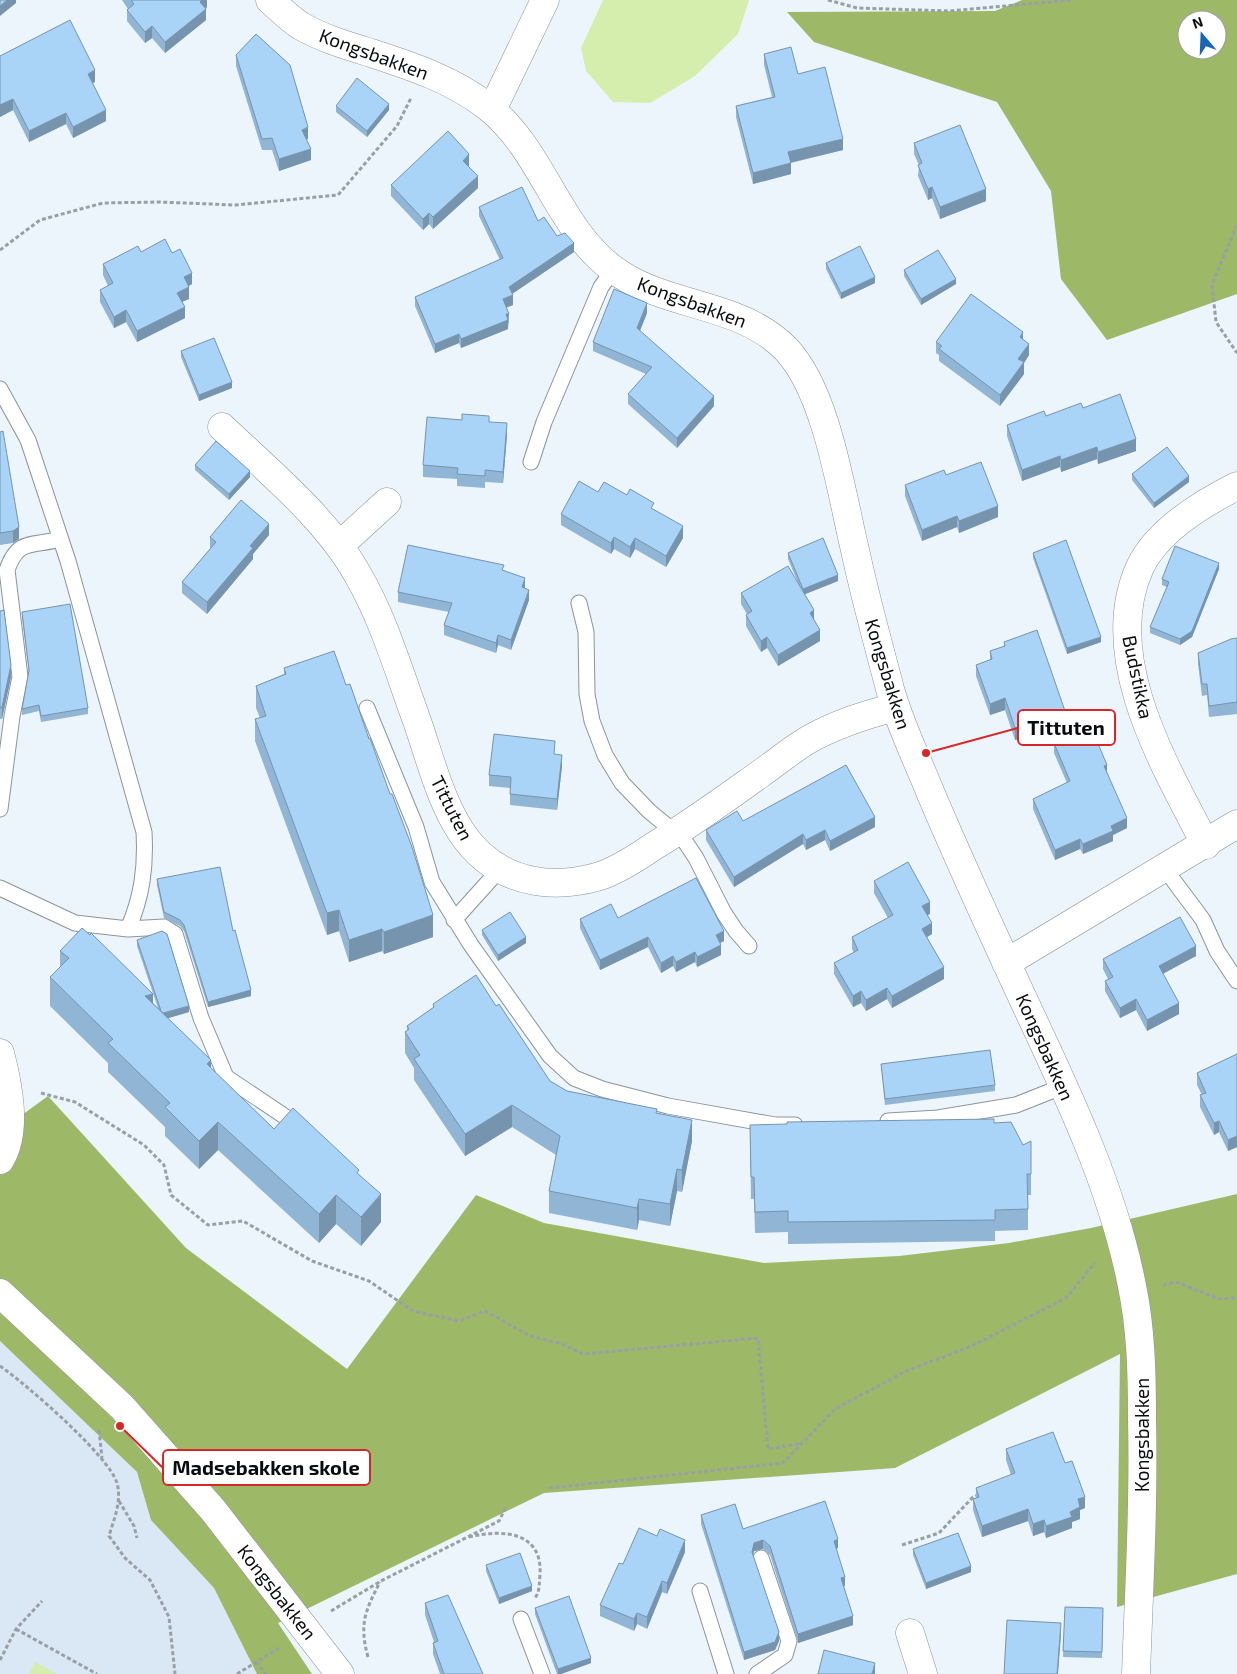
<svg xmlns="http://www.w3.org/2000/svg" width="1237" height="1674" font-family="'Exo 2',sans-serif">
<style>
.built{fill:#dae8f5}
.green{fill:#d6eead}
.forest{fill:#9db967;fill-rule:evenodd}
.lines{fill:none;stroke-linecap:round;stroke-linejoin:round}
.service-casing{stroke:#8c949b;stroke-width:17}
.minor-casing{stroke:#8c949b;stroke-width:29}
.path{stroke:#999fa5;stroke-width:3;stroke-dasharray:4 2.5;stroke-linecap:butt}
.service{stroke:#fff;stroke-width:15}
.minor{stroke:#fff;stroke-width:28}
.wall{fill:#91b5d4}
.shaded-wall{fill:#7694ad}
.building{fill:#a9d3f7;stroke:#7694ad}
.labels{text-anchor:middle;stroke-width:4;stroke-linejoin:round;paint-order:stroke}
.street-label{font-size:19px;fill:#090c0e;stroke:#fff}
.leader{fill:none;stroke:#d62828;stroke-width:2}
.callout-dot{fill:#d62828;stroke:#fff;stroke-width:2}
.callout{fill:#fff;stroke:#d62828;stroke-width:2}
.callout-label{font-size:20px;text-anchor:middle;font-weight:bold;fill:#090c0e}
</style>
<rect width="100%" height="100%" fill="#ecf4fc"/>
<path class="built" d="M0 1341 137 1472 151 1520 214 1588 257 1674H0Z"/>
<path class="green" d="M603 0H749L738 34 695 76 650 103 613 102 586 71 581 48Z
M35 1662 57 1674H29Z"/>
<path class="forest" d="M1022 0H1237V294L1107 340 1061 279 1051 191 997 102 814 42 787 12 995 11ZM1187 20H1217V50H1187Z
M48 1096 186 1248 347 1369 476 1195 544 1223 764 1263 899 1256 1009 1243 1091 1228 1237 1194V1574L1117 1607 1120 1354 895 1468 544 1493 278 1623 312 1674H257L214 1588 151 1520 137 1472 0 1341V1131Z"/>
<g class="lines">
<defs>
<path id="service" d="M0 389 28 440 68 561 144 832C146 867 142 897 128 929L75 923 0 888
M531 462 544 422 601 287 613 270
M579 603 586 632 587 694 592 721 605 755 622 783 649 811 684 840 696 858 724 913 736 931 749 946
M367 708 416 827 432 882 471 945 550 1056 574 1078 602 1089 668 1106 775 1125H795
M0 809 12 716 20 677 7 570C18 538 31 547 60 539
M1165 869 1203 920 1217 951 1237 981
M454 920 500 869
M128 929 164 927 175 934 201 1018 226 1077 302 1128
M888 1121 938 1118 1016 1105 1064 1086
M700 1591 726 1674
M521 1619 542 1674
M757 1674 785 1655 789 1641 761 1558"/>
<path id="minor" d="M270 0C280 9 290 19 301 26 322 38 345 45 368 52 411 66 452 79 488 107 545 152 558 234 620 274 672 308 741 303 786 349 827 392 841 492 855 550 865 597 878 643 890 689 900 725 917 759 931 794 963 869 997 943 1032 1018 1072 1103 1114 1193 1132 1286 1141 1329 1142 1374 1142 1418 1144 1503 1139 1589 1136 1674
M492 110 545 0
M222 427C268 471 327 519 358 575 384 620 399 672 417 721 440 787 454 867 535 881 556 885 582 882 603 875 621 868 638 857 654 846 691 824 725 799 760 774 776 763 791 750 808 740 836 724 865 715 895 707
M340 545 387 502
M1206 845C1165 766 1099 657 1140 567 1157 531 1203 503 1237 486
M1006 963 1237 824
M0 1053C8 1084 18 1131 0 1160
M0 1293 122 1407 213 1510 340 1674
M910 1633 923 1674"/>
</defs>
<use href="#service" class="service-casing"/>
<use href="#minor" class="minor-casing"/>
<path class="path" d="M828 0 857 8 949 11 1073 0
M1237 225 1212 284 1216 322 1237 353
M0 250 40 220 103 203 159 202 235 205 338 195 397 126 411 98
M41 1093 75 1102 144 1145 164 1165 171 1195 208 1225 243 1221 312 1261 369 1281 413 1311 459 1321 485 1311 530 1336 559 1343 583 1354 758 1338 768 1449 803 1443
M1163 1285 1176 1282 1219 1299 1237 1298
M0 1366C26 1384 109 1456 117 1483 122 1501 114 1519 109 1536L125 1558 150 1580 169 1617 175 1674
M99 1430 102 1458
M549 1488 783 1463 835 1409 906 1371 972 1346 1066 1298 1095 1263
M119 1501 134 1526 137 1538
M469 1537C502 1529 543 1531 540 1575 539 1584 540 1591 535 1598
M902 1545 939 1533 973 1497 978 1495
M331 1611 381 1581 499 1521 506 1507
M16 1629 97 1674
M368 1657C359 1624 365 1611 380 1582
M0 1660 16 1629 42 1601
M256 1662 266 1674
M237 1674 279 1648"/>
<use href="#service" class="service"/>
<use href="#minor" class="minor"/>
</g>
<path class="wall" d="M122 0H207V7L206 9V20L165 53 152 38 145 43 127 21V10L128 9Z
M764 54 798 74 843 150 791 163V174L753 184 736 117V106L772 97 764 65Z
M236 55 308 139H306L311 160 279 171 272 150H262L236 66Z
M0 56 95 82 93 83 106 121 73 138 66 124 29 142 13 110 0 117Z
M336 106 389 110 367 137 336 112Z
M914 143 986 201 940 219 932 198 928 200 918 176 919 165 914 154Z
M469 166 468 167 478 188 433 229 429 224 423 230 391 196V185Z
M479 207 538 221 557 236 574 252 512 294 513 305 506 307 509 323H508V329L461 348 459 343 435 353 415 306V297L500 260 479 216Z
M141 252 172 253 192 284 189 286V299L182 302 185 318 137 342 126 322 114 328 100 302V290L108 286 103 275V264Z
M826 263 875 283 841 299 826 269Z
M904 270 956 284 921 305 904 276Z
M647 313 640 331 714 406 677 448 628 404V394L646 374 593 351V342Z
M1023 339 1029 355 1024 363V374L1000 406 939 361V355L936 353V342Z
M181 351 232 388 199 401 181 357Z
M1083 408 1136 451 1098 464 1097 459 1061 472 1060 467 1022 481 1007 436V425Z
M489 422 507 435 503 483 485 482V488L457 486V479L423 477V465Z
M0 432 19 539 13 543 0 545Z
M195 465 250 477 229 500 195 470Z
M1132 474 1189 482 1154 508 1132 480Z
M905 485 998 517 959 533 957 527 922 541 905 496Z
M598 492 654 510 683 538 666 567 635 549 630 558 614 549 611 554 561 525V514Z
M269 535 253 554V559L207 614 182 593V582L210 549V537Z
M788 553 838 581 805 594 814 620 820 641 778 666 767 648 761 652 746 626V615L747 614 741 604V593L798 583 788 559Z
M1033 553 1101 642 1067 654 1033 558Z
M1219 569 1192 637 1180 645 1150 633V627L1167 587 1162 585V579Z
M504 570 525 588 529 600 511 650 498 645 496 653 444 635V625L449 612 398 602V592Z
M0 611 11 677 2 719H0Z
M22 612 88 708V714L41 722 39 711 22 715V709L29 673 22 618Z
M1237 638V714L1209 717 1207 695 1202 696 1198 664V653Z
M1004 642 1065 723 1015 740 1005 710 990 715 976 676V665L990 660V651L1004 646Z
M284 668 433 937 384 954 382 951 349 962 339 931 327 935 255 741V719L260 718 256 708V686L284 674Z
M1054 743 1107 773 1127 828 1113 835V841L1083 854 1080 849 1055 860 1033 809V799L1067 783 1054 753Z
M555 754 562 766 557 810 510 805V788L489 786V775Z
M743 821 875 827 830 851 825 840 806 850 803 844 734 887 706 840V830Z
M157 879 233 931 251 996 208 1007 184 931 180 926 164 918 157 885Z
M874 881 930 914 927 915 932 934 927 937 944 979 892 1008 887 999 866 1011 861 1003 853 1007 834 974V963L854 953 852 949V937L888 918 874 893Z
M618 918 724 941 720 943 721 955 697 967 695 962 676 972 673 966 661 973 648 947 600 970 580 928V919Z
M482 930 526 943 498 961 482 935Z
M137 940 189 1012 168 1018 211 1069 274 1129 359 1175 381 1222 361 1246 336 1224 319 1243 218 1150 199 1169 165 1136V1127L108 1072V1063L50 1006V977L60 967V951L153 1003 158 1008 137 946Z
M1196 956 1163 973 1179 1014 1147 1031 1136 1010 1120 1018 1105 991V981L1108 979 1103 969V959Z
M433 1004 496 1006 550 1081 567 1091 657 1113 692 1141 682 1192 677 1191 670 1226 639 1220 637 1230 549 1213V1191L556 1155 512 1127 465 1156 414 1080V1068L405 1053V1032L407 1031V1026L433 1008Z
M1237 1054V1147L1228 1151 1219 1132 1214 1135 1200 1107V1095H1202L1197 1085V1073Z
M881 1064 995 1085V1091L885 1105Z
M994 1123 1023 1145 1031 1141V1195H1028V1230L995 1231V1241L788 1244V1232L755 1233 754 1199H751L750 1125Z
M1006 1449 1065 1463 1085 1508 1080 1510V1519L1072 1522V1528L1046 1538 1044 1532 1033 1536 1028 1521 982 1537 973 1510V1499L976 1498V1488L1011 1475 1006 1460Z
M701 1515 743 1529 838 1548 836 1549 845 1586H843L853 1625 798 1643 770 1555 763 1549 754 1551 753 1556 779 1641 775 1650 744 1660 701 1524Z
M913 1549 971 1572 926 1589 913 1555Z
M685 1552 667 1594 662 1592 647 1629 637 1624 634 1631 600 1616V1605L623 1564Z
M486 1565 532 1591 499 1604 486 1571Z
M425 1603 483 1674H440L433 1654V1643L434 1642 425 1615Z
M1065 1607 1103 1608 1102 1658 1063 1657Z
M535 1608 591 1663 561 1674H557L535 1614Z"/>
<path class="shaded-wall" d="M7 0H16V3L0 16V6Z
M202 0H207V7L200 13V2Z
M206 9V20L165 53V42Z
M152 26V38L145 43V32Z
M95 70V82L88 85V74Z
M13 99V110L0 117V105Z
M389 104V110L367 137V131Z
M106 110V121L73 138V127Z
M66 113V124L29 142V131Z
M308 127V139L302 141V130Z
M843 139V150L788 163V152Z
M311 149V160L279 171V159Z
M469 154V166L463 172V161Z
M791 163V174L753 184V173Z
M478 176V188L433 229V217Z
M932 187V198L928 200V189Z
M986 189V201L940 219V207Z
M429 213V224L423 230V219Z
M574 243V252L509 296V287Z
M192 273V284L184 288V277Z
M875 277V283L841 299V293Z
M956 279V284L921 305V299Z
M189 287V299L177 304V293Z
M513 295V305L503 309V299Z
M647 303V313L637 338V328Z
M185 307V318L137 342V331Z
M126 310V322L114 328V317Z
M506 314H509L508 329 461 348V339Z
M1023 332V343L1020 337Z
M459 334V343L435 353V344Z
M1029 344V355L1024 363V374L1000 406V395L1018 359Z
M232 382V388L199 401V395Z
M714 396V406L677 448V438Z
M507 423V435L503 483V472Z
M1136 439V451L1098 464V452Z
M1097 447V459L1061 472V460Z
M1060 456V467L1022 481V470Z
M250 471V477L229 500V494Z
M1189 476V482L1154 508V503Z
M998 506V517L959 533V521Z
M957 516V527L922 541V530Z
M269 524V535L253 554V559L207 614V602L250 546Z
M683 526V538L666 567V556Z
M19 527V539L13 543V531Z
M614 537V549L611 554V543Z
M635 538V549L630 558V547Z
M1219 563V569L1192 637 1180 645V639Z
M838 575V581L803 595V589Z
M525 578V588L522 597V587Z
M529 590V600L511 650V640Z
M814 610V621L810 613Z
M820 630V641L778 666V655Z
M498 635V645L496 653V643Z
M767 637V648L761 652V641Z
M1101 637V642L1067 654V648Z
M11 665V677L2 719V707Z
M1005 698V710L990 715V704Z
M1065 711V723L1015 740V728Z
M562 755V766L557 810V799Z
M1107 765V775L1104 766Z
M875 817V827L830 851V841Z
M1127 818V828L1113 835V841L1083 854V844L1111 826Z
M825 830V840L806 850V840Z
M803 834V844L734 887V877Z
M1080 839V849L1055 860V850Z
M930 902V914L922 917V906Z
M339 910V931L327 935V913Z
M433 915V937L384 954V932Z
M932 923V934L922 940V929Z
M382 929V951L349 962V940Z
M724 931V941L716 945V935Z
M526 937V943L498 961V955Z
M648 937V947L600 970V960Z
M721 945V955L697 967V957Z
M1196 946V956L1159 976V966Z
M695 952V962L676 972V962Z
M673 956V966L661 973V963Z
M944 967V979L892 1008V996Z
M887 988V999L866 1011V1000Z
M251 990V996L208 1007V1002Z
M861 991V1003L853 1007V996Z
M153 994V1022L145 996Z
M1136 999V1010L1120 1018V1008Z
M1179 1003V1014L1147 1031V1020Z
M189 1006V1012L162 1020V1014Z
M211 1060V1088L207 1064Z
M512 1105V1127L465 1156V1134Z
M692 1120V1141L682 1192V1170Z
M1219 1121V1132L1214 1135V1123Z
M218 1122V1150L199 1169V1141Z
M1237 1136V1147L1228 1151V1140Z
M677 1169V1191L670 1226V1204Z
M381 1194V1222L361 1246V1217Z
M336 1195V1224L319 1243V1214Z
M639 1199V1220L637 1230V1208Z
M1085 1497V1508L1080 1510V1519L1072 1522V1528L1046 1538V1526L1070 1512 1078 1499Z
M1028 1509V1521L982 1537V1526Z
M1044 1520V1532L1033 1536V1524Z
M838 1539V1548L834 1550V1541Z
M685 1540V1552L667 1594V1583Z
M763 1540V1549L754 1551 752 1561V1552L754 1543Z
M971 1566V1572L926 1589V1583Z
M845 1577V1586L841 1587V1578Z
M662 1581V1592L647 1629V1617Z
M532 1586V1591L499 1604V1598Z
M637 1613V1624L634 1631V1619Z
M853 1616V1625L798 1643V1634Z
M1061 1623V1635L1058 1674H1057Z
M779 1632V1641L775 1650 744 1660V1652Z
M591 1658V1663L561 1674H558V1669Z
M875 1663V1674H872Z"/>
<path class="building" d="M0 0H7L0 6Z
M131 0H202L200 2 206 9 165 42 152 26 145 32 127 10 134 4Z
M70 20 95 70 88 74 106 110 73 127 66 113 29 131 13 99 0 105V56Z
M256 34 290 65 308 127 302 130 311 149 279 159 272 138 262 139 236 55Z
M791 47 798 74 825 67 843 139 788 152 791 163 753 173 736 106 775 97 764 54Z
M357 78 389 104 367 131 336 106Z
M960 125 986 189 940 207 932 187 928 189 918 165 922 163 914 143Z
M448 131 469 154 463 161 478 176 433 217 429 213 423 219 391 185Z
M522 187 538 221 544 217 557 236 565 233 574 243 509 287 513 295 503 299 509 314H506L508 320 461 339 459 334 435 344 415 297 503 258 479 207Z
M165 239 172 253 180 249 192 273 184 277 189 287 177 293 185 307 137 331 126 310 114 317 100 290 113 283 103 264 138 246 141 252Z
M860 246 875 277 841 293 826 263Z
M938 250 956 279 921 299 904 270Z
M614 289 647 303 637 328 714 396 677 438 628 394 652 367 593 342Z
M971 294 1023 332 1020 337 1029 344 1018 359 1024 362 1000 395 939 349 942 346 936 342Z
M214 338 232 382 199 395 181 351Z
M1120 394 1136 439 1098 452 1097 447 1061 460 1060 456 1022 470 1007 425 1044 411 1046 416 1081 403 1083 408Z
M462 414 489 416V422L507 423 503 472 485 470V476L457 474 458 468 423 465 427 417 462 420Z
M3 431 19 527 13 531 0 533V432Z
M216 441 250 471 229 494 195 465Z
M1167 447 1189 476 1154 503 1132 474Z
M981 462 998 506 959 521 957 516 922 530 905 485 944 470 946 475Z
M579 481 598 492 604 482 627 495 630 489 654 503 651 508 683 526 666 556 635 538 630 547 614 537 611 543 561 514Z
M241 500 269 524 250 546 253 548 207 602 182 582 216 542 210 537Z
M823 538 838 575 803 589 788 553Z
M1066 540 1101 637 1067 648 1033 553Z
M408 545 504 565 502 570 525 578 522 587 529 590 511 640 498 635 496 643 444 625 452 603 398 592Z
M1175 546 1219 563 1192 631 1180 639 1150 627 1169 582 1162 579Z
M788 566 814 610 810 613 820 630 778 655 767 637 761 641 746 615 752 611 741 593Z
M70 604 88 708 41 716 39 705 22 709 29 670 22 612Z
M4 610 11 665 2 707 0 708V611Z
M1037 630 1065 711 1015 728 1005 698 990 704 976 665 992 659 990 651 1005 646 1004 642Z
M1237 638V702L1209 706 1207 684H1202L1198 653 1231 639Z
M334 651 346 685 350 684 369 739 370 738 390 794H392L412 847 433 915 384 932 382 929 349 940 339 910 327 913 255 719 266 716 256 686 286 674 284 668Z
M1091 727 1107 765 1104 766 1127 818 1111 826 1113 831 1083 844 1080 839 1055 850 1033 799 1070 781 1054 743Z
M494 734 555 741 554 754 562 755 557 799 510 794 511 777 489 775Z
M846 765 875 817 830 841 825 830 806 840 803 834 734 877 706 830 737 811 743 821Z
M908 862 930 902 922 906 932 923 922 929 944 967 892 996 887 988 866 1000 861 991 853 996 834 963 858 950 852 937 893 915 874 881Z
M220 867 233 931 235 930 251 990 208 1002 184 925 180 920 164 912 157 879Z
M696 878 724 931 716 935 721 945 697 957 695 952 676 962 673 956 661 963 648 937 600 960 580 919 611 904 618 918Z
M510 912 526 937 498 955 482 930Z
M1180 917 1196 946 1159 966 1179 1003 1147 1020 1136 999 1120 1008 1105 981 1113 977 1103 959Z
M82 928 90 935 91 933 153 994 145 996 211 1060 207 1064 274 1129 293 1108 359 1170 357 1173 381 1194 361 1217 336 1195 319 1214 218 1122 199 1141 165 1107 170 1103 108 1043 113 1039 50 977 69 958 60 951Z
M162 931 167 934 189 1006 163 1013 161 1011 137 940Z
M476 975 496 1006 499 1004 550 1081 567 1091 657 1109 656 1113 692 1120 682 1170 677 1169 670 1204 639 1199 637 1208 549 1191 560 1136 512 1105 465 1134 414 1059 420 1055 405 1032 409 1029 407 1026 434 1007 433 1004Z
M990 1050 995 1085 885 1099 881 1064Z
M1237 1054V1136L1228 1140 1219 1121 1214 1123 1200 1095 1206 1093 1197 1073Z
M994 1119V1123L1011 1122 1023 1145 1031 1141V1174H1027L1028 1209 995 1210V1220L788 1222V1211L755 1212 754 1177H751L750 1125 787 1124V1122Z
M1053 1432 1065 1463 1072 1461 1085 1497 1078 1499 1080 1507 1070 1512 1072 1517 1046 1526 1044 1520 1033 1524 1028 1509 982 1526 973 1499 979 1497 976 1488 1015 1473 1006 1449Z
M825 1501 838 1539 834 1541 845 1577 841 1578 853 1616 798 1634 770 1546 763 1540 754 1543 752 1552 779 1632 775 1642 744 1652 701 1515 735 1504 743 1529Z
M639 1528 657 1536 660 1529 685 1540 667 1583 662 1581 647 1617 637 1613 634 1619 600 1605 619 1563 623 1564Z
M958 1533 971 1566 926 1583 913 1549Z
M520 1553 532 1586 499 1598 486 1565Z
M448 1595 483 1674H444L433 1643 438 1641 425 1603Z
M569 1596 591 1658 558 1669 535 1608Z
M1065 1607 1103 1608 1102 1652 1063 1651Z
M1007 1620 1061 1623 1057 1674H1004Z
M824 1650 875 1663 872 1674H818Z"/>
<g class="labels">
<g class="street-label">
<text transform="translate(374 54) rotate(20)" y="7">Kongsbakken</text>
<text transform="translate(692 302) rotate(20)" y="7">Kongsbakken</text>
<text transform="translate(888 674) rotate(73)" y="7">Kongsbakken</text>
<text transform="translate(1138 677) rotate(78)" y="7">Budstikka</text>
<text transform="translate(452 808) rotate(63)" y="7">Tittuten</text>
<text transform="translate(1045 1047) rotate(66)" y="7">Kongsbakken</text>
<text transform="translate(1142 1435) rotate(-90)" y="7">Kongsbakken</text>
<text transform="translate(277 1592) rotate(52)" y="7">Kongsbakken</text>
</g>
</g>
<path class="leader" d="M926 753L1018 728M120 1426L163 1468"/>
<g class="callout-dot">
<circle cx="926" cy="753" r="5"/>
<circle cx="120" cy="1426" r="5"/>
</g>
<g class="callout">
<rect x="1018" y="710" width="97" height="35" rx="5"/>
<rect x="163" y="1450" width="207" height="35" rx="5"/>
</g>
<g class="callout-label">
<text x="1066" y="735">Tittuten</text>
<text x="266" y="1475">Madsebakken skole</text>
</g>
<g transform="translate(1202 35) rotate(341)"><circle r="24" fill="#ffffff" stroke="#9d9e9f"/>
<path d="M0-4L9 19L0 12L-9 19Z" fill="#1965b5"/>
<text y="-8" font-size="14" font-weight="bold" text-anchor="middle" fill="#090c0e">N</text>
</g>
</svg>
